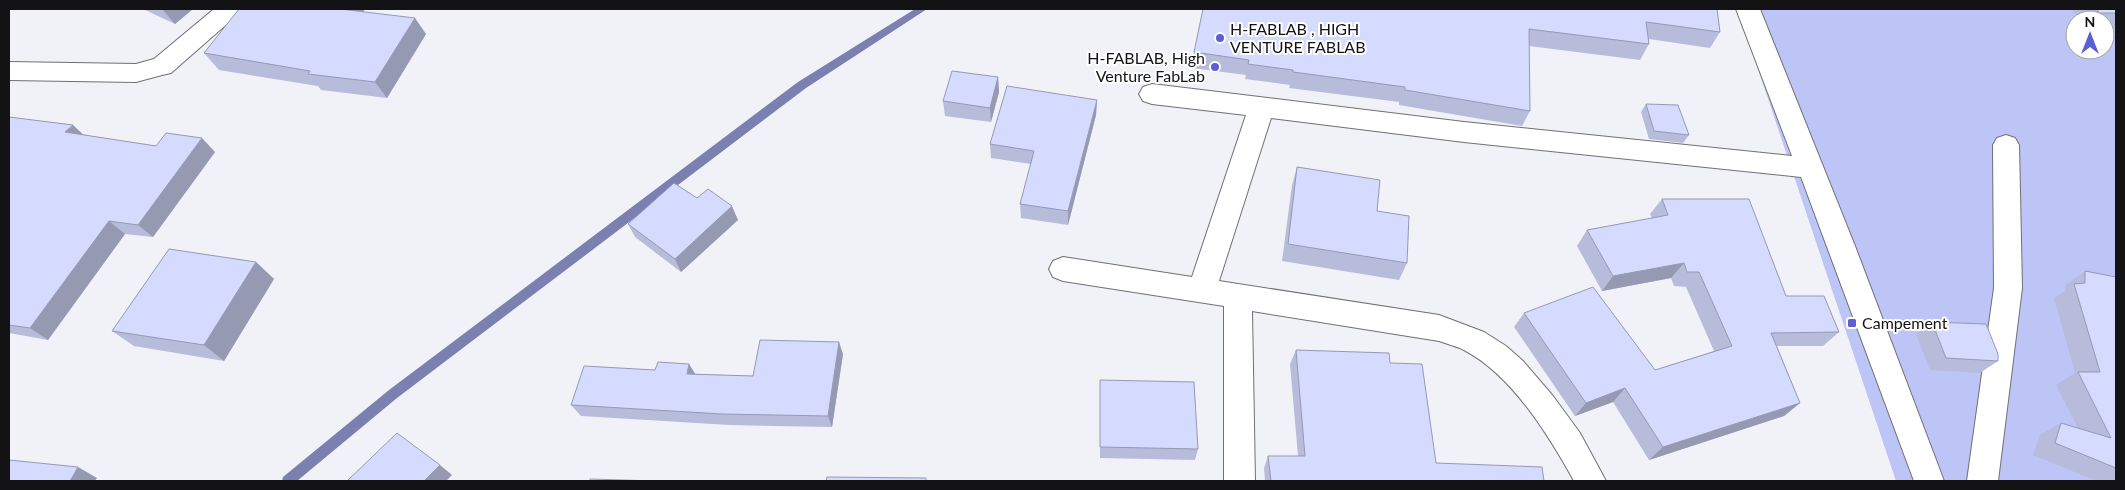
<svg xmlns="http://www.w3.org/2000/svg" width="2125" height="490" font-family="Lato,sans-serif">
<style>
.green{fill:#bdc4f6;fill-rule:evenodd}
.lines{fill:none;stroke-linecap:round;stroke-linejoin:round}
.stream{fill:#7b80b1;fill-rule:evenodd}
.minor-casing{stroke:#707075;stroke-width:2}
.minor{fill:#fff;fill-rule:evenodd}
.wall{fill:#b7bcdb}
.shaded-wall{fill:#9599b2}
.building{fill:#d5dbff;stroke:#9599b2}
.poi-dot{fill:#5d5ed6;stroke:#fff;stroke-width:2}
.labels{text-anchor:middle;stroke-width:4;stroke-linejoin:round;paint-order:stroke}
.poi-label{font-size:16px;fill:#131315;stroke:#fff;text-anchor:start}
</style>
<rect width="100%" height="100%" fill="#f1f2f8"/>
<path class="green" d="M1738 9H2116V481H1896ZM2075 20H2105V50H2075Z"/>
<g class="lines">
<path class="stream" d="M915 9H927L806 88 397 398 297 481H282L283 477 389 390 798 82Z"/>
<defs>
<path id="minor" d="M214 9H241L237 15 171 73 162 75 136 82 9 80V62L136 64 154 59Z
M1736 9H1760L1855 246 1944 481H1914L1801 177 1464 142 1271 118 1219 281 1439 315 1484 332 1506 346 1523 361 1553 396 1580 433 1606 481H1574C1549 436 1512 375 1464 350 1456 346 1447 344 1439 341L1252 311 1255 481H1224V306L1063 281 1053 277 1049 269 1053 261 1063 257 1192 277 1246 115 1152 104 1143 101 1139 94 1143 87 1152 84 1464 122 1792 156Z
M2006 135 2015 138 2019 145 2022 288 1998 481H1967L1994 288 1993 145 1997 138Z"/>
</defs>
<use href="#minor" class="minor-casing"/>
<use href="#minor" class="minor"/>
</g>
<path class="wall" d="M143 9H193L175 24Z
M239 9H365L363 12 426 34 387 98 321 90 318 86 219 70 204 53Z
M1717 9 1720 32 1710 48 1649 39V44L1640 60 1529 46 1530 111 1522 126 1399 105V102L1289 88 1290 85 1245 79 1246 75 1192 68 1194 52Z
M2072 9H2116V29L2105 28V20H2079Z
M998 77 999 92 991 122 945 116 943 101Z
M1097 100 1096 115 1068 225 1021 218 1020 204 1031 164 991 158 990 144Z
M1646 104 1689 135 1683 143 1649 139 1641 112Z
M9 117 84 135 156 146 215 152 153 237 125 234 48 340 9 333Z
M1297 167 1377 211 1407 263 1399 280 1282 261 1292 185Z
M697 198 738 220 681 272 635 237 628 224Z
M1662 199 1786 296 1839 332 1823 346H1777L1800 403 1784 416 1649 460 1613 402 1575 416 1514 327 1524 313 1655 370 1714 351 1686 287 1674 286 1671 278 1602 291 1577 246 1587 230 1652 218 1650 214Z
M256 262 274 279 224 361 134 346 112 331Z
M2085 271 2116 277V481H2097L2033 455 2040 435 2061 423 2078 428 2056 385 2075 373 2054 298 2065 291V286Z
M1932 322 1998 361 1980 373 1930 370 1916 334Z
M1296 350 1390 363 1436 463 1544 481H1265L1264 468 1268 456H1298L1290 364Z
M843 354 832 427 729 425 581 416 571 405 696 374 753 376Z
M1100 380 1198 449 1195 460 1100 458Z"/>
<path class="shaded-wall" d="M162 9H193L175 24Z
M340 9H365L352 26Z
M415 18 426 34 387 98 375 82Z
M998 77 999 92 991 122 990 108Z
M1097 100 1096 115 1068 225V211Z
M73 125 88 139 65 132Z
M202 138 215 152 153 237 138 225Z
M732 206 738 220 681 272 675 259Z
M109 221 125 234 48 340 30 328Z
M256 262 274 279 224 361 204 345Z
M1684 263 1671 278 1602 291 1613 276Z
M839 342 843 354 832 427 828 416Z
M689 364 696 375 687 374Z
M1625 388 1613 402 1575 416 1586 403Z
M1800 403 1784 416 1649 460 1663 447Z
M440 465 452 475 446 481H424Z
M78 467 97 478 95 481H70Z"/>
<path class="building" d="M239 9H340L415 18 375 82 308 74 310 71 204 53Z
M1203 9H1717L1720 32 1646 22 1649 44 1529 29 1530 111 1405 90V87L1293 72V70L1248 64 1249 60 1194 52Z
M2097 9H2116V13H2099Z
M952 71 998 77 990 108 943 101Z
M1007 86 1097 100 1068 211 1020 204 1034 151 990 144Z
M1646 104 1678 105 1689 135 1654 131Z
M9 117 73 125 65 132 156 146 166 133 202 138 138 225 109 221 30 328 9 325Z
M1297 167 1380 180 1377 211 1409 216 1407 263 1288 244Z
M674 183 697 198 708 189 732 206 675 259 628 224Z
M1662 199H1749L1786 296H1824L1839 332 1771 333 1800 403 1663 447 1625 388 1586 403 1524 313 1593 287 1655 370 1732 346 1699 272H1687L1684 263 1613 276 1587 230 1668 215Z
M169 249 256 262 204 345 112 331Z
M2085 271 2116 277V468L2055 443 2061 423 2111 438 2078 372H2100L2074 284 2085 283Z
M1932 322 1986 324 1998 354V361L1946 358Z
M760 340 839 342 828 416 722 414 571 405 584 366 655 370 658 362 689 364 687 374 753 376Z
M1296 350 1389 353 1390 363 1422 364 1436 463 1542 467 1544 481H1271L1268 456H1305Z
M1100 380 1194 382 1198 449 1100 447Z
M397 433 440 465 424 481H347Z
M9 460 78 467 70 481H9Z
M827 477 926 478V481H826Z
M590 479 657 481H590Z"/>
<g class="poi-dot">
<circle cx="1220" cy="38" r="5"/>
<circle cx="1215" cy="67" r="5"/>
<rect x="1847" y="318" width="10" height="10" rx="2.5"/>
</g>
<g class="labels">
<g class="poi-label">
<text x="1230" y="35">H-FABLAB , HIGH<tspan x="1230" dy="18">VENTURE FABLAB</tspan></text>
<text x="1205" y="64" text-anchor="end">H-FABLAB, High<tspan x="1205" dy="18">Venture FabLab</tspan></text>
<text x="1862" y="329">Campement</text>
</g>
</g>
<rect width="2125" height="490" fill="none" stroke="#131315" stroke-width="20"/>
<g transform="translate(2090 35)"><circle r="24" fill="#ffffff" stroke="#a1a1a1"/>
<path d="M0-4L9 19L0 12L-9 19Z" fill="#5d5ed6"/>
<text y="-8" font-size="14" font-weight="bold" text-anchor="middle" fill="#131315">N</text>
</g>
</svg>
